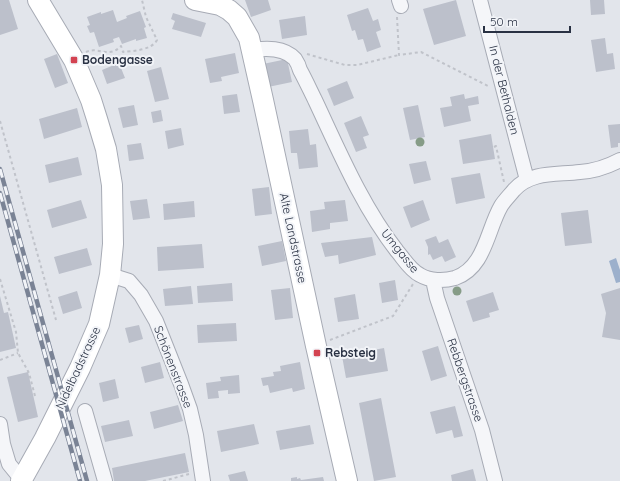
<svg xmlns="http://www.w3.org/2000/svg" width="620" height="481" font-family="Quicksand,sans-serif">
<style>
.water{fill:#9cb0cc}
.building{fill:#bcc0cb}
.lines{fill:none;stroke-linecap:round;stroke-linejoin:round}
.street-casing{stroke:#a7abb5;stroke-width:16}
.secondary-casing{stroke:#a7abb5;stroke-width:22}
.path{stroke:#c0c3ca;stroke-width:2;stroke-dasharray:3 3;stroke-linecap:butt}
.street{stroke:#f5f6f9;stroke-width:14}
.secondary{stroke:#fff;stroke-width:20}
.rail-casing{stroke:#7a8395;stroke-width:4.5}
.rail{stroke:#f2f4f8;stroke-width:3;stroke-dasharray:9;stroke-linecap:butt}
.tree{fill:#869c87}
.poi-dot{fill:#d34351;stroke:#f2f4f8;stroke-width:1.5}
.labels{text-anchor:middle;stroke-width:4;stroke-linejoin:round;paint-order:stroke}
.poi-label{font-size:12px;font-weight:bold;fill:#293143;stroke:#f2f4f8;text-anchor:start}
.street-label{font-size:12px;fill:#293143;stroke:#f2f4f8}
</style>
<rect width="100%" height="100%" fill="#e2e5eb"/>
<path class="water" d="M616 258 620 270V282L616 283 609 261Z"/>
<path class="building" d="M0 0H9L18 29 0 35Z
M245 0H268L271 10 251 17Z
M456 0 466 36 434 45 423 9Z
M590 0H604L605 14 591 15Z
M368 8 373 21 378 19 381 30 376 32 381 47 367 52 363 39 358 40 355 30 352 31 347 15Z
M113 10 117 22 127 18 126 16 140 11 146 27 144 28 147 38 136 41V39L122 44 119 37 113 39 114 42 99 47 94 32 90 33 87 26 90 25 87 17 101 12V14Z
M173 13 206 23 201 37 172 29 175 21 171 19Z
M305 16 307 35 282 39 279 20Z
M605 38 607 54 613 53 615 69 596 72 591 40Z
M235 53 239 73 221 77 222 81 210 83 205 59Z
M57 54 68 83 55 88 44 59Z
M287 59 292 82 268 87 263 64Z
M119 63 125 78 107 84 102 70Z
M161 67 169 99 155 102 147 71Z
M347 81 354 98 334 106 327 89Z
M237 94 240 112 224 114 222 96Z
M464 94 465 99 478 96 479 104 468 106 471 121 444 127 440 108 452 106 450 97Z
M134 105 138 125 123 128 118 108Z
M418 105 425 137 410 140 403 108Z
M77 108 82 127 44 139 39 119Z
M161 110 163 121 153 123 151 112Z
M361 116 369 135 363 137 367 148 356 152 344 123Z
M620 124V143H618V147L611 148 608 125Z
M181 128 184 145 168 149 165 131Z
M308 129 310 145 316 144 318 167 299 169 297 153H291L289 131Z
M491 134 495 159 463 164 459 140Z
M141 143 144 159 129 161 127 145Z
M78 157 82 175 49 183 45 165Z
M426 161 431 180 414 184 409 164Z
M480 173 485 198 456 204 451 178Z
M269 187 272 214 255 216 252 189Z
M147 199 150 218 133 220 130 201Z
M81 200 87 218 52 228 47 210Z
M345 200 348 221 330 223V229L312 232 310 211 325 209 324 202Z
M423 200 430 220 411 228 403 207Z
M194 201 195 217 164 220 163 204Z
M588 210 592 243 565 246 561 213Z
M436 236 439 243 448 239 456 257 445 262 442 256 433 260 430 254 428 255V247L425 240Z
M372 237 376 255 339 264 338 255 325 257 321 243Z
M282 241 286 261 262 266 258 246Z
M202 244 204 268 158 271 157 247Z
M87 248 92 265 59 274 54 257Z
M395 280 398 300 382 303 379 283Z
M232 283 233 301 198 303 197 286Z
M191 286 193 304 165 306 163 289Z
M290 288 293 318 275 320 271 290Z
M620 288V340L602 337 606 313 601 294Z
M77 291 82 308 63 314 58 297Z
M493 292 499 310 489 313 490 317 473 322 466 301Z
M355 294 359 319 338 322 334 298Z
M0 296 4 313 8 312 16 348 0 352Z
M236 323 237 341 198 343 197 325Z
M139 325 143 339 129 343 125 328Z
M438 346 447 376 431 381 422 351Z
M384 348 388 371 346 378 342 356Z
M160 362 164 378 145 383 141 367Z
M300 362 305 389 293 392 292 388 270 393 268 385 263 386 261 378 274 376 273 372 281 371 280 366Z
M28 372 38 417 18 422 7 377Z
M239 375 240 393 228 394V390L218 391 219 398 208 399 206 383 221 381 220 377Z
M115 379 119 398 103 402 99 383Z
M381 398 396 477 374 481 359 403Z
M178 405 183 421 154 429 150 412Z
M455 406 463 436 454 438 452 430 436 434 430 412Z
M129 420 133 436 105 442 101 426Z
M254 424 259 444 221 452 217 431Z
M310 425 314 444 280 450 276 431Z
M185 453 189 472 145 481H114L112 468Z
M473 469 476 481H452L451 475Z
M245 471 248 481H230L228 475Z
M297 477V479L300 478 301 480 323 477 324 481H291V478Z"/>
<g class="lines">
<defs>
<path id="street" d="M399 0 401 6
M480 0 527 180
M252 50C266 48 284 47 295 59 297 62 299 66 300 70 305 79 310 90 315 100 339 151 362 206 397 251 404 259 410 270 420 275 430 281 444 281 455 278 485 268 487 230 501 206 504 201 510 195 514 190 531 171 557 175 580 172 594 171 607 167 620 160
M110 275 129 281 141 295 156 321 181 384 190 409 196 435 203 481
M433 280 437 298 482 430 495 481
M85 411 105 481
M0 424 3 444 9 464 22 480"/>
<path id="secondary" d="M195 0 220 5 229 10 237 17 249 38 263 100 316 346 347 481
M21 481 45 438 80 368 99 324 110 275 113 244 112 185 106 149 97 119 91 100 74 60 38 0"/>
</defs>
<use href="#street" class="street-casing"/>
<use href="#secondary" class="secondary-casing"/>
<path class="path" d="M397 17 399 55 421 52 490 87
M86 52C98 46 109 59 121 46L123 52C133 51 152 50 157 40L146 17 142 0
M307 54 345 65H357L399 55
M0 121 56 320
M494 147 496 146 504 182
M0 279 16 332 18 353 29 373 35 396
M330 340 393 316 413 284
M0 360 18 353
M163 481 189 474"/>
<use href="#street" class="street"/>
<use href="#secondary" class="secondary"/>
<defs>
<path id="rail" d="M0 169 87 481
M0 193 80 481"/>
</defs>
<use href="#rail" class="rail-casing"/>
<use href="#rail" class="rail"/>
</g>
<g class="tree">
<circle cx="420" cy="142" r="4.5"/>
<circle cx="457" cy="291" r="4.5"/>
</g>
<g class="poi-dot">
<rect x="70" y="56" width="8" height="8" rx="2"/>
<rect x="313" y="349" width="8" height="8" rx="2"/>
</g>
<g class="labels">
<g class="poi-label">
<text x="82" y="64">Bodengasse</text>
<text x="325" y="357">Rebsteig</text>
</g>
<g class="street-label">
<text transform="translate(504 90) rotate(76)" y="4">In der Bethalden</text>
<text transform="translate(293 238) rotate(78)" y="4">Alte Landstrasse</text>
<text transform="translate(400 251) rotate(51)" y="4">Umgasse</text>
<text transform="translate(173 367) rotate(69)" y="4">Schönenstrasse</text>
<text transform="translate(78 368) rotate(-65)" y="4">Nidelbadstrasse</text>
<text transform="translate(465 380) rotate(71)" y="4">Rebbergstrasse</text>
</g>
</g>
<path d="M484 26v6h86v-6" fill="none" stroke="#293143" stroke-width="2"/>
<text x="490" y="26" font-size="12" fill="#293143" stroke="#f2f4f8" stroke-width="3" paint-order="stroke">50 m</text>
</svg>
